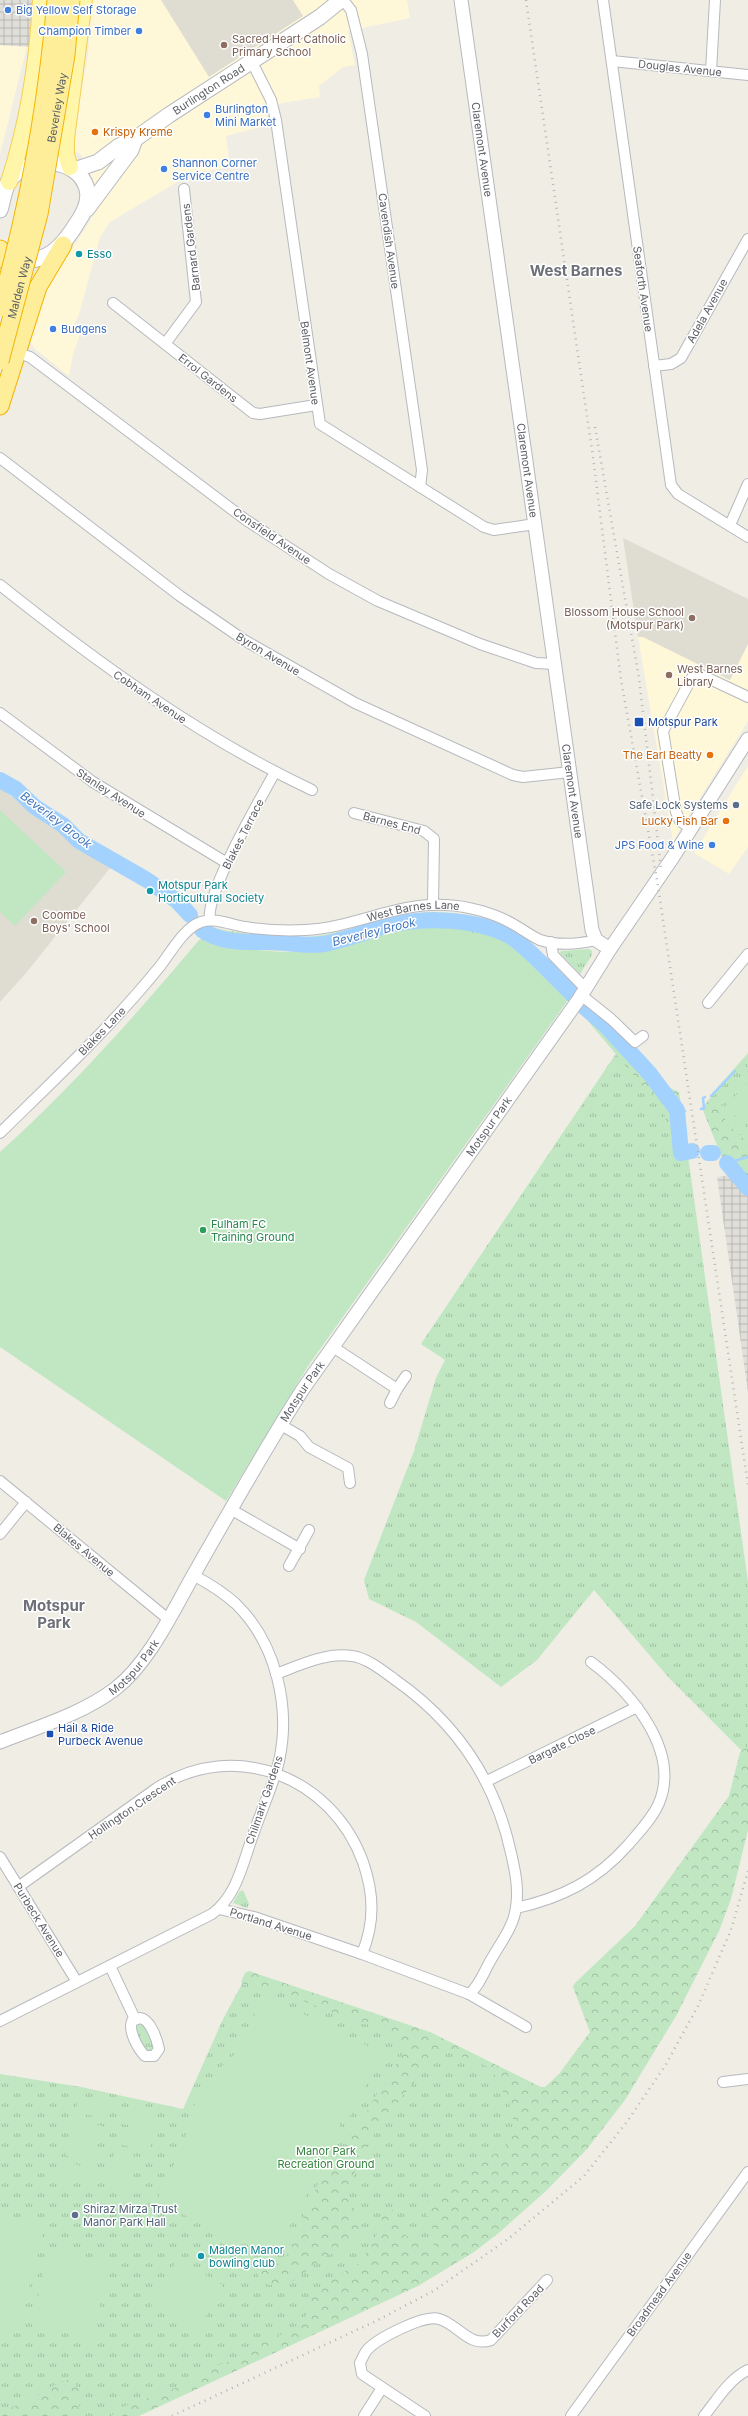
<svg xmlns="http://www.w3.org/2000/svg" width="748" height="2416" font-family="Inter,sans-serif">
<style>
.commercial{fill:#fef8d9}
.industrial{fill:url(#industrial-grid)}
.education{fill:#dfdcd2}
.grass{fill:url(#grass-tufts)}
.forest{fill:url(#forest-crowns)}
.pitch{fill:#c0e7c2}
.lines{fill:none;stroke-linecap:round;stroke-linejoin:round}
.stream{stroke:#a4d2ff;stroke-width:2.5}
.river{stroke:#a4d2ff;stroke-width:16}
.minor-casing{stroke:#b6b9be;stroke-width:12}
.tertiary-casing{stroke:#b6b9be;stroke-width:15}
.secondary-casing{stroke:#b7bac0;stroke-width:17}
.primary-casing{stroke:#f3d058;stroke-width:18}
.trunk-casing{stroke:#f3b400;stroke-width:19}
.minor{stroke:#fff;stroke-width:10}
.tertiary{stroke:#fff;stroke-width:13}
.secondary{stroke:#fff;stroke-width:15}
.primary{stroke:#fff6a9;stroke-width:16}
.trunk{stroke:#feee9a;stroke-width:17}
.rail{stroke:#b5b6b6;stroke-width:2.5;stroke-dasharray:1 5;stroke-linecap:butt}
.trunk-bridge-casing{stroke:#f3b400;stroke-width:19;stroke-linecap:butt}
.trunk-bridge{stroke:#feee9a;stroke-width:17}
.shop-dot{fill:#3f7fe0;stroke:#fff;stroke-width:1.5}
.education-dot{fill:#8d6e63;stroke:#fff;stroke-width:1.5}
.food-dot{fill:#e8710a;stroke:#fff;stroke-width:1.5}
.culture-dot{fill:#0f9aa8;stroke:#fff;stroke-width:1.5}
.transit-dot{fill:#1a4fb4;stroke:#fff;stroke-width:1.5}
.service-dot{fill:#5c6f8a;stroke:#fff;stroke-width:1.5}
.leisure-dot{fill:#2e9e5b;stroke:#fff;stroke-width:1.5}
.labels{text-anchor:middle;stroke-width:3;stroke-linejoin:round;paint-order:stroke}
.shop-label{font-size:11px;fill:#366cbe;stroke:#fff;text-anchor:start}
.education-label{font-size:11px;fill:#785e54;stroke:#fff;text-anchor:start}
.street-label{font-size:11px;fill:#5c5f65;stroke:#fff}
.food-label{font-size:11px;fill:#c56008;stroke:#fff;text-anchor:end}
.culture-label{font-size:11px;fill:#0d838f;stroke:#fff;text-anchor:start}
.transit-label{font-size:11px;fill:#164399;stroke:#fff;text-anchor:start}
.service-label{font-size:11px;fill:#4e5e75;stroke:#fff;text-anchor:end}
.leisure-label{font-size:11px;fill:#27864d;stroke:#fff;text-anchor:start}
.park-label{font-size:11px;fill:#33843c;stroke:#fff}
.water-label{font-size:12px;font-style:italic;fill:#4177bc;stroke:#fff}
.district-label{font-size:15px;font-weight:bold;fill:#6d7177;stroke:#fff}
</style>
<defs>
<pattern id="industrial-grid" width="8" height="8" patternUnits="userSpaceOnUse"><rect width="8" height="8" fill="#e0ded8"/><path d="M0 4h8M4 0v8" fill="none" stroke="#b9b7b3"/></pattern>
<pattern id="grass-tufts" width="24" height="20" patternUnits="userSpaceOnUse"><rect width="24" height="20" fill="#c0e7c2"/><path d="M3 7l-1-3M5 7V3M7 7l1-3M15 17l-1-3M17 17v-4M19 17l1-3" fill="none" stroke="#9fbea1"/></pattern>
<pattern id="forest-crowns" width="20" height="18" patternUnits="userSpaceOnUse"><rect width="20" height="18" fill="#c0e7c2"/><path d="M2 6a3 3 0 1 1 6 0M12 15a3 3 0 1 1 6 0" fill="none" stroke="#9fbea1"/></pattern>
</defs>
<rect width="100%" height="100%" fill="#efede4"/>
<path class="commercial" d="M92 0H407L410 18 348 31 355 65 343 67 319 86 320 97 283 103 266 109 269 125 226 136 230 167 191 174 110 222 100 237 79 315 73 326 81 332 73 354 69 376 34 348 29 338 40 299 100 205 93 179 81 155 74 150 72 141 88 54Z
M0 45 27 47 0 154Z
M643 636 730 680 748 644V721L673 841 638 637Z
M748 766V847L729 874 694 853Z"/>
<path class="industrial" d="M0 0H37L33 47 0 45Z
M729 1175 748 1194V1392L717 1177Z"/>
<path class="education" d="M161 0H293L303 16 209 77Z
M623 538 748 599V644L730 680 643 637H638Z
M0 788 110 868 26 973 0 1002Z"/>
<path class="grass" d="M589 949 592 951V955L580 974 560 953 561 951Z
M617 1052 665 1109 688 1156 748 1582V1748L742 1751 669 1678 594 1590 537 1660 501 1687 416 1622 369 1599 364 1580 414 1451 436 1378 445 1360 421 1344Z
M748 1053V1194L729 1175 710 1096Z
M243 1890 249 1904 247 1908 233 1903 239 1892Z
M248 1973 338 2001 548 2092 445 2261 126 2416H0V2074L81 2087 183 2109 223 2019Z
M139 2022 144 2025 155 2048 151 2053C143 2049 136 2035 135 2025Z"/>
<path class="forest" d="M428 912C484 913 515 924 553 965 560 973 571 981 576 990L567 1001 454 928 419 926 333 948 305 951 253 950 199 940 214 928C250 935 292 941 329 934 363 927 394 916 428 912Z
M593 1011 607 1022 663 1085 679 1092 689 1158 680 1161 677 1159 663 1110 588 1021 587 1018Z
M710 1098 725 1107V1122L743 1138 748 1147V1195L729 1175 702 1108Z
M748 1746V1830L731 1899 719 1931 676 2016 651 2057 625 2100 587 2149 547 2190 500 2232 474 2252 418 2286 139 2416H111L120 2408 181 2386 211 2367 225 2363 274 2337 287 2333 304 2319 308 2311 311 2293 359 2263 374 2242 384 2211 388 2209 393 2210C400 2242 408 2231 426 2251 445 2246 429 2221 424 2209L427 2202 434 2195 457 2182 466 2170 484 2159 503 2150 511 2139 513 2125V2112L494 2074 488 2067 472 2060 447 2052 431 2055 424 2062 417 2079 400 2099 384 2126 372 2136 359 2162 346 2195C351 2208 364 2216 361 2230 357 2249 337 2249 323 2258 301 2272 293 2292 262 2283L254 2268 244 2260 247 2259 279 2264 286 2260 291 2241 303 2222 304 2212 313 2196 321 2175 338 2159 355 2125 367 2112 378 2092 390 2080 398 2060 404 2053 395 2036 382 2028 354 2021 273 1989 244 1985 241 1982 245 1973 249 1971 430 2032 541 2087H545L559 2074 590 2032 573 1987 574 1984 635 1926 729 1796 740 1752Z
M65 2380H71L80 2390 79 2416H0V2410C28 2406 41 2390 65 2380Z"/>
<path class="pitch" d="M0 810 66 872 15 926 0 912Z
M419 926 454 928 510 943 568 1000 308 1366 226 1501 0 1347V1152C73 1086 136 1015 199 940 242 950 289 956 333 948 362 943 390 932 419 926Z
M746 1084 748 1086V1110L739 1120 725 1107Z
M265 1995 382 2053 346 2124 339 2121C347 2144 315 2180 304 2199 292 2217 285 2239 276 2258L156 2202 184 2143 190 2112 217 2071 234 2055Z
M79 2098 111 2105 107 2119 75 2112Z
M126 2110 158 2117 155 2131 123 2124Z
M74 2120 106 2127 102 2141 70 2134Z
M121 2129 153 2136 150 2151 118 2144Z
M69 2141 101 2148 97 2162 65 2155Z
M114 2152 147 2159 143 2174 111 2167Z
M64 2162 96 2169 93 2184 61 2177Z
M110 2172 143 2179 139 2194 107 2187Z
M0 2213 45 2225 17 2332 0 2328Z
M49 2248 110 2262 92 2339 32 2325Z
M177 2259 223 2285 198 2331 151 2306Z"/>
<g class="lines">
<path class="stream" d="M711 1096 735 1071
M701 1109 704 1108 703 1098 705 1097
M677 1112 685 1111
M727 1163 748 1157"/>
<path class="river" d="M0 780 16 789 35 807 63 825 79 841 147 880 177 901 190 915
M202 930C223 944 246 942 269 942 288 942 306 947 324 944 348 940 371 929 394 924 429 917 475 919 508 935 526 945 556 979 573 995
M583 1006 605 1025 650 1074 677 1110 681 1153 692 1151
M708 1153H713
M727 1163 748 1188"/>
<defs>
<g id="minor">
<path d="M343 0 351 10 362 54 422 470 420 487"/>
<path d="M603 0 671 485 678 494 748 537"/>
<path d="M612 61 748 75"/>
<path d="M252 62 271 100 276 120 320 424 484 527 494 530 535 524"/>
<path d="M711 71 715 0"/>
<path d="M113 303 253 413 260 414 316 405"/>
<path d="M165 344 196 302 184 189"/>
<path d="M18 353 30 357 246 520 329 574 378 601 480 644 536 663 555 664"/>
<path d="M654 366 671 364 681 358 748 239"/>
<path d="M0 458 180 596 244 640 355 703 513 775 523 777 570 772"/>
<path d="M730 525 748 484"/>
<path d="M0 585C98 663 198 736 312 790"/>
<path d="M0 713 93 782 227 863"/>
<path d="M354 813 424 831 434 839 433 904"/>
<path d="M692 829 680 821 676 812 663 731 695 672 748 697"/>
<path d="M210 920C205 893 260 800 275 772"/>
<path d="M551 942 553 955 585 988"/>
<path d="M581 995 611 1019 635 1042 643 1036"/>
<path d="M708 1003 748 954"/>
<path id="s1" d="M0 1133C55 1079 112 1026 161 965 171 952 184 928 201 922 214 917 232 925 245 927 265 930 286 931 305 930 353 928 397 902 446 905 468 906 494 913 513 924 522 929 531 936 540 940 558 946 579 944 596 940"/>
<path d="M333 1347 397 1389 406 1376"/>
<path d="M390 1403 397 1389"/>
<path d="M281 1425 300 1436 309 1447 348 1468 350 1483"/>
<path d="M0 1481 168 1619"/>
<path d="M232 1510 300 1549"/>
<path d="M0 1534 26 1502"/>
<path d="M289 1566 309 1530"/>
<path d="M276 1674C300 1665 327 1652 352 1656 367 1658 382 1670 394 1679 456 1722 495 1779 511 1853 515 1870 519 1889 516 1907 514 1926 501 1942 492 1958 485 1969 479 1987 469 1994"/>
<path d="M487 1781 637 1707"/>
<path d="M0 1857 77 1982"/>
<path d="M18 1887 157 1788C235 1738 332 1777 363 1862 374 1894 375 1922 362 1954"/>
<path d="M516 1908C562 1898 597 1880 628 1845 639 1832 652 1819 659 1803 681 1750 630 1691 591 1662"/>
<path d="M219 1909 254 1917 362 1954 469 1994 526 2027"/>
<path d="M110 1966 135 2019"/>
<path d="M140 2018C150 2019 157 2039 159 2049L154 2056H145C138 2049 128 2031 132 2021Z"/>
<path d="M0 2021 212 1914C237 1896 243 1862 253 1835 261 1811 273 1786 279 1761 291 1707 276 1643 236 1604 223 1592 208 1583 193 1575"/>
<path d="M723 2082 748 2079"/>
<path d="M364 2416 382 2388"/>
<path d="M425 2416 362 2374 360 2363C362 2359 364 2354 367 2350 378 2338 425 2314 439 2319 458 2324 469 2348 491 2340L547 2280"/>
<path d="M571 2416 748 2172"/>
<path d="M704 2416C717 2400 729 2379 748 2370"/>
</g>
<g id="tertiary">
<path id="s2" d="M461 0 592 930 596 940 610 949"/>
<path id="s3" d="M0 1742C38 1727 82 1714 115 1689 149 1663 173 1611 194 1574 229 1512 264 1450 303 1389L579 999 610 949 673 857 748 739"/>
</g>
<g id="secondary">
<path id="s4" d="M74 170 98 162 119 146 135 139 169 115 320 17 341 0"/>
<path d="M87 209 131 150 135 139"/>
<path d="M0 210C3 201 4 189 9 181 27 155 78 156 87 189 90 201 84 213 77 223 63 246 47 265 17 259"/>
</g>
<path id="primary" d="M70 167 66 155V139L84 0
M9 182C28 124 38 61 41 0"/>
<path id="trunk" d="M0 259V249
M0 406 38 287 63 245"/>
</defs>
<use href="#minor" class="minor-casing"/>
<use href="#tertiary" class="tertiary-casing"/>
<use href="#secondary" class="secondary-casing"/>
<use href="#primary" class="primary-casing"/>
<use href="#trunk" class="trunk-casing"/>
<use href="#minor" class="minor"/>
<use href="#tertiary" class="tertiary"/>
<use href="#secondary" class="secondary"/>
<use href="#primary" class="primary"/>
<use href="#trunk" class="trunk"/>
<path class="rail" d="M526 0 593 457 621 680 657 880 748 1485
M595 427 639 678 661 868
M172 2416 376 2321 435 2290 508 2239 584 2176 626 2123 665 2066 698 2006 731 1930 748 1871"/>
<defs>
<g id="trunk-bridge">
<path d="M0 308C29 206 47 105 56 0"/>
<path id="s5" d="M0 361 39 214 66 55 71 0"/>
</g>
</defs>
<use href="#trunk-bridge" class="trunk-bridge-casing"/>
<use href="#trunk-bridge" class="trunk-bridge"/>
</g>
<g class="shop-dot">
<circle cx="8" cy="10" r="4"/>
<circle cx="139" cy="31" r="4"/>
<circle cx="207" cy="115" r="4"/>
<circle cx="164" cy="169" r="4"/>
<circle cx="53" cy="329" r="4"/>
<circle cx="712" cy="845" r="4"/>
</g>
<g class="education-dot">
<circle cx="224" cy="45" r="4"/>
<circle cx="692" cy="618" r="4"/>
<circle cx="669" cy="675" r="4"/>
<circle cx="34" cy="921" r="4"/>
</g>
<g class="food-dot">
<circle cx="95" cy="132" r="4"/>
<circle cx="710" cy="755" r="4"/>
<circle cx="726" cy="821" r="4"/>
</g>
<g class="culture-dot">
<circle cx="79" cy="254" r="4"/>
<circle cx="150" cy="891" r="4"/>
<circle cx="201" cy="2256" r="4"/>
</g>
<g class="transit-dot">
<rect x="634" y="717" width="10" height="10" rx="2"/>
<rect x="46" y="1730" width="8" height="8" rx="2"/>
</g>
<g class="service-dot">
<circle cx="736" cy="805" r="4"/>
<circle cx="75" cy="2215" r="4"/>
</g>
<circle class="leisure-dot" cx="203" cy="1230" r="4"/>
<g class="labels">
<g class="shop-label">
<text x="16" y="14">Big Yellow Self Storage</text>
<text x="131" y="35" text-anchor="end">Champion Timber</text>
<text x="215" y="113">Burlington<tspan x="215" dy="13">Mini Market</tspan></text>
<text x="172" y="167">Shannon Corner<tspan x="172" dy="13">Service Centre</tspan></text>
<text x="61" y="333">Budgens</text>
<text x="704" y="849" text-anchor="end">JPS Food &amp; Wine</text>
</g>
<g class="education-label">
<text x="232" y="43">Sacred Heart Catholic<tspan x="232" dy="13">Primary School</tspan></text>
<text x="684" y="616" text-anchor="end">Blossom House School<tspan x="684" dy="13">(Motspur Park)</tspan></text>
<text x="677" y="673">West Barnes<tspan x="677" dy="13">Library</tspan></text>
<text x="42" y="919">Coombe<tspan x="42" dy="13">Boys' School</tspan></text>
</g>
<g class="street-label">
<text transform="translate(680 68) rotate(6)" y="4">Douglas Avenue</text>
<text dy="4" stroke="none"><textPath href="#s4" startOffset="158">Burlington Road</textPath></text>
<text dy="4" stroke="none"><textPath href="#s5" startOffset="260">Beverley Way</textPath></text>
<text dy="4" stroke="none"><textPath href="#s2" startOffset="151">Claremont Avenue</textPath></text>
<text transform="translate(389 241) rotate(82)" y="4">Cavendish Avenue</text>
<text transform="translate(191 247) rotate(-97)" y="4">Barnard Gardens</text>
<text dy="4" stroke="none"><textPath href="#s5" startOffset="76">Malden Way</textPath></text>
<text transform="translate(643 289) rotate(82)" y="4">Seaforth Avenue</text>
<text transform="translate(707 311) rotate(-61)" y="4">Adela Avenue</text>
<text transform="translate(310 363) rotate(82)" y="4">Belmont Avenue</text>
<text transform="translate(208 378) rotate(38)" y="4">Errol Gardens</text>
<text dy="4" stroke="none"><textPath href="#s2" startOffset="475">Claremont Avenue</textPath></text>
<text transform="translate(272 536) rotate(34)" y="4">Consfield Avenue</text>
<text transform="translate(268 654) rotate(31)" y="4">Byron Avenue</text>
<text transform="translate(150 697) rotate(34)" y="4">Cobham Avenue</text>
<text dy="4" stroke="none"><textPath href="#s2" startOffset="799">Claremont Avenue</textPath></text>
<text transform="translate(111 793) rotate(33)" y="4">Stanley Avenue</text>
<text transform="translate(392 823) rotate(15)" y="4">Barnes End</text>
<text transform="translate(243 834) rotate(-63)" y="4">Blakes Terrace</text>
<text dy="4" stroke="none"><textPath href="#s1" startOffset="508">West Barnes Lane</textPath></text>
<text transform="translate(102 1031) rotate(-46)" y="4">Blakes Lane</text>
<text dy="4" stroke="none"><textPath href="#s3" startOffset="804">Motspur Park</textPath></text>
<text dy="4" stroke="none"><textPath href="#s3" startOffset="480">Motspur Park</textPath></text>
<text transform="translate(84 1550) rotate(40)" y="4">Blakes Avenue</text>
<text dy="4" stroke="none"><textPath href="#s3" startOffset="156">Motspur Park</textPath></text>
<text transform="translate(562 1745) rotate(-26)" y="4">Bargate Close</text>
<text transform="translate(264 1800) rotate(-71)" y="4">Chilmark Gardens</text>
<text transform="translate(132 1808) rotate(-34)" y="4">Hollington Crescent</text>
<text transform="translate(39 1920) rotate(58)" y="4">Purbeck Avenue</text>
<text transform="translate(271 1924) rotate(17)" y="4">Portland Avenue</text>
<text transform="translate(659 2294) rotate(-54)" y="4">Broadmead Avenue</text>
<text transform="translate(518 2311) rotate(-46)" y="4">Burford Road</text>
</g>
<g class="food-label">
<text x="103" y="136" text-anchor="start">Krispy Kreme</text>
<text x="702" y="759">The Earl Beatty</text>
<text x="718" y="825">Lucky Fish Bar</text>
</g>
<g class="culture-label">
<text x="87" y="258">Esso</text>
<text x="158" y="889">Motspur Park<tspan x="158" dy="13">Horticultural Society</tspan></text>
<text x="209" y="2254">Malden Manor<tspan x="209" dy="13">bowling club</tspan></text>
</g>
<g class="transit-label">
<text x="648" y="726">Motspur Park</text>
<text x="58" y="1732">Hail &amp; Ride<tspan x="58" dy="13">Purbeck Avenue</tspan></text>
</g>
<g class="service-label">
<text x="728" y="809">Safe Lock Systems</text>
<text x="83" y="2213" text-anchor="start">Shiraz Mirza Trust<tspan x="83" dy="13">Manor Park Hall</tspan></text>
</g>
<g class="leisure-label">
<text x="211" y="1228">Fulham FC<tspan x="211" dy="13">Training Ground</tspan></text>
</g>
<g class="park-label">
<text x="326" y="2155">Manor Park<tspan x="326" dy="13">Recreation Ground</tspan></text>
</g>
<g class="water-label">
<text transform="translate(56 820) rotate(37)" y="4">Beverley Brook</text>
<text transform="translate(374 932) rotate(-14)" y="4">Beverley Brook</text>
</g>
<g class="district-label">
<text x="576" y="276">West Barnes</text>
<text x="54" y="1611">Motspur<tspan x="54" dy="17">Park</tspan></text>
</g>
</g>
</svg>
